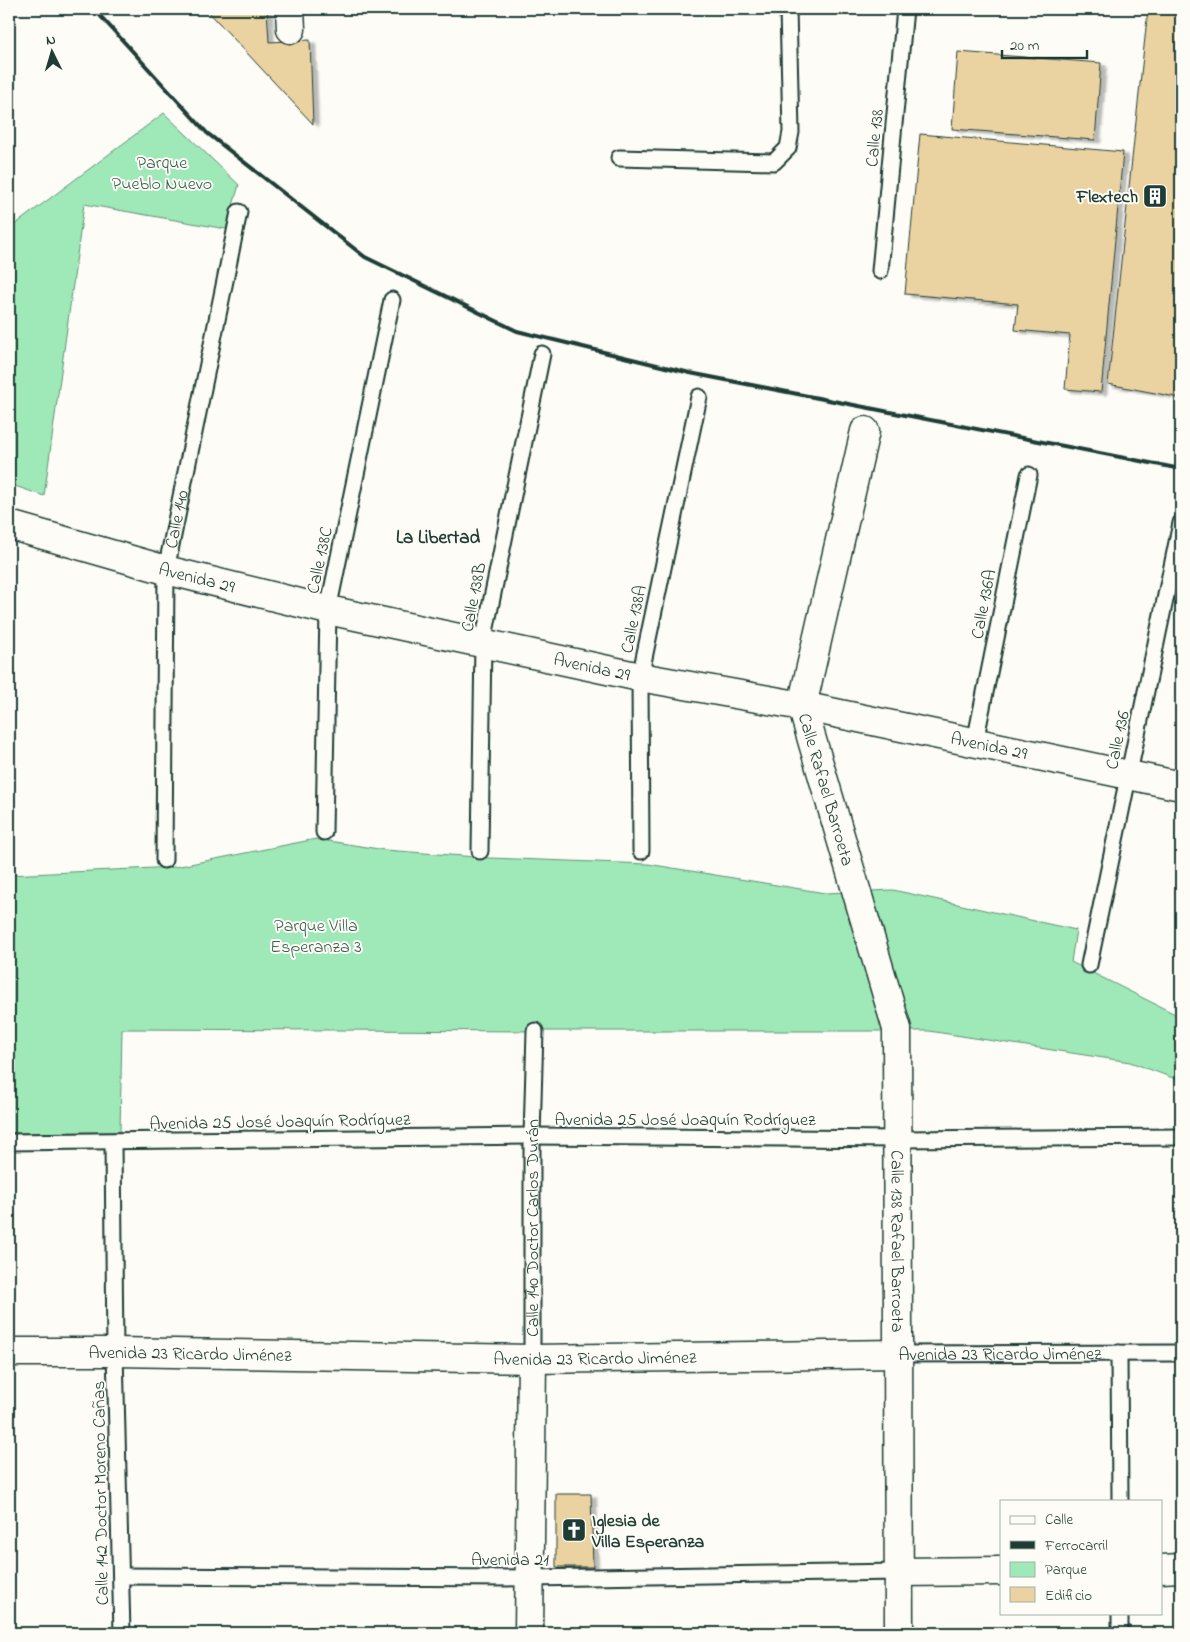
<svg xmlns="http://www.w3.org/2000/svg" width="1190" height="1642" font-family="'Indie Flower',sans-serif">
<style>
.green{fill:#9fe8b7;stroke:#5f9276}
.building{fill:#ebd3a1;stroke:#1f3d34;filter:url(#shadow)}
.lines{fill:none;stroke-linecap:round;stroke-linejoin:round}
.service-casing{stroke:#1f3d34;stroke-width:19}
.minor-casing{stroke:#1f3d34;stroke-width:31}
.service{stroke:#fdfcf7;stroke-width:15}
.minor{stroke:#fdfcf7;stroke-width:28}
.rail{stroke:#1f3d34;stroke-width:4}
.labels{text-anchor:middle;stroke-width:4;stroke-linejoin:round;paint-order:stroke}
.street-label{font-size:18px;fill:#1f3d34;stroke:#fdfcf7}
.park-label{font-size:18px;fill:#395f4e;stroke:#fdfcf7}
.poi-label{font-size:18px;font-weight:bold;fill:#1f3d34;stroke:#fdfcf7;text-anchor:end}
.neighbourhood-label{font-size:19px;font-weight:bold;fill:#1f3d34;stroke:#fdfcf7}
</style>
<defs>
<filter id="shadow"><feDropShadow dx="5.5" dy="3" stdDeviation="1" flood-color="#0004"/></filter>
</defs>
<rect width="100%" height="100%" fill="#fdfcf7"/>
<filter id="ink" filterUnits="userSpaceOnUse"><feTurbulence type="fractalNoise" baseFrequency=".02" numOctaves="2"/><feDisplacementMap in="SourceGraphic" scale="10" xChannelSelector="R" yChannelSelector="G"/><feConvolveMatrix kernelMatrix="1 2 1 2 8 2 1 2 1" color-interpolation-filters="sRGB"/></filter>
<g filter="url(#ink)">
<path class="green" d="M164 113 239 185 226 229 84 204 44 496 9 484V229Z
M316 839 385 850 489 858 648 864 825 893 893 890 1076 930 1071 962 1181 1017V1081L1130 1062 929 1031H535L122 1029 120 1132 9 1133V875L175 867Z"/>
<path class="building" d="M206 9H267L269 42 310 40 313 124Z
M1148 9H1181V398L1108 384Z
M958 52 1101 63 1095 140 952 129Z
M920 134 1123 152 1101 392 1065 389 1070 335 1015 330 1018 304 905 294Z
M556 1494H591L593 1567H556Z"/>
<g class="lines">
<defs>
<g id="service">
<path d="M619 158 774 162 788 148 791 132 788 9"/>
<path d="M880 271 905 9"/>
<path d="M975 742 1029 475"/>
<path d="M324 832 328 610 392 300"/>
<path d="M480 851 483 642 542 354"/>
<path d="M641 851 640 677 699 397"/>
<path id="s1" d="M164 860 166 570 239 212"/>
<path d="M1089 965 1181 523"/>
<path d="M9 1142 532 1136 898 1139 1181 1137"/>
<path d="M113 1142 115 1352 122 1633"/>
<path d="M1119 1353 1120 1501"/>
<path id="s2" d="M898 1354 1181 1353"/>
<path id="s3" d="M532 1359V1136L535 1031"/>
<path d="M121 1576 530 1578 899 1572"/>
<path d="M1120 1633V1613"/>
</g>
<g id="minor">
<path d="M290 9 291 29"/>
<path id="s4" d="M865 431 802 706 897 1029 899 1633"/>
<path id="s5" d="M9 525 166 570 328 610 640 677 802 706 1181 786"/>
<path id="s6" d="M9 1352H115L532 1359 898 1354"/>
<path d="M1161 1569 1181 1568"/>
<path d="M899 1572 1001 1571"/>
<path d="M529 1633 532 1359"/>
</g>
</defs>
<use href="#service" class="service-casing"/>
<use href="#minor" class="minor-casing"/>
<use href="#service" class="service"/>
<use href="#minor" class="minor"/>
<path class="rail" d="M94 9 207 133 365 257 517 331 690 373 1181 469"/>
</g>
</g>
<defs>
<symbol id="building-square" viewBox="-11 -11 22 22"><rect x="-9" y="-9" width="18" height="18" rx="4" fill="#1f3d34" stroke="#fdfcf7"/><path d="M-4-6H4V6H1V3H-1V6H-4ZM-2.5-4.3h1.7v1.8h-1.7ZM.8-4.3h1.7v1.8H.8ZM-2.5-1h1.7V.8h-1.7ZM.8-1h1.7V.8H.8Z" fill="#fff"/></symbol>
<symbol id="church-square" viewBox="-11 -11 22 22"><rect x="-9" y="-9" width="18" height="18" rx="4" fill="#1f3d34" stroke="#fdfcf7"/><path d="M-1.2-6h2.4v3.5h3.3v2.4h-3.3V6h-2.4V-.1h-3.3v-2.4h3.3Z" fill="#fff"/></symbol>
</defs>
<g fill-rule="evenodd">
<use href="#building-square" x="1141" y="182" width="28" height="28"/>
<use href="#church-square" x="560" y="1516" width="28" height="28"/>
</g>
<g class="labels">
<g class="street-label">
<text transform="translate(874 138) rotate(-84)" y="6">Calle 138</text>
<text dy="6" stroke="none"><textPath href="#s1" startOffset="342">Calle 140</textPath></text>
<text transform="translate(319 560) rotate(-78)" y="6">Calle 138C</text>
<text dy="6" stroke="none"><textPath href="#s5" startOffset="195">Avenida 29</textPath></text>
<text transform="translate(473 597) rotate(-79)" y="6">Calle 138B</text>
<text transform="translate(983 604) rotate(-79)" y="6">Calle 136A</text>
<text transform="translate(633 619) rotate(-78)" y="6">Calle 138A</text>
<text dy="6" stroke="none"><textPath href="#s5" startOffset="600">Avenida 29</textPath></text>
<text transform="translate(1117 740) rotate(-78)" y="6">Calle 136</text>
<text dy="6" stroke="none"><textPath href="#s5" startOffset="1005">Avenida 29</textPath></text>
<text dy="6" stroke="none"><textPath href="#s4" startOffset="369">Calle Rafael Barroeta</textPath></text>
<text x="685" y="1125">Avenida 25 José Joaquín Rodríguez</text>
<text transform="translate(280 1121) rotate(-1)" y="6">Avenida 25 José Joaquín Rodríguez</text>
<text dy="6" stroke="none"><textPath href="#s3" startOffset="131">Calle 140 Doctor Carlos Durán</textPath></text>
<text dy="6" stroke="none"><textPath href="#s4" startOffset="831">Calle 138 Rafael Barroeta</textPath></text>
<text dy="6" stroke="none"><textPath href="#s6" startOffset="181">Avenida 23 Ricardo Jiménez</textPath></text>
<text dy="6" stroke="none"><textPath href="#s2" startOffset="102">Avenida 23 Ricardo Jiménez</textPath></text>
<text dy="6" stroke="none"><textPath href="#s6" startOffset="586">Avenida 23 Ricardo Jiménez</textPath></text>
<text transform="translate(100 1493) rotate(-91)" y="6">Calle 142 Doctor Moreno Cañas</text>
<text x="510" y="1565">Avenida 21</text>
</g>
<g class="park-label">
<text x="162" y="168">Parque<tspan x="162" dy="21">Pueblo Nuevo</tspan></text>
<text x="316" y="931">Parque Villa<tspan x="316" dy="21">Esperanza 3</tspan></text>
</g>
<g class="poi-label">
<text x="1138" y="202">Flextech</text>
<text x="592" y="1526" text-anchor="start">Iglesia de<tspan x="592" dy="21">Villa Esperanza</tspan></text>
</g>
<g class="neighbourhood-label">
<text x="438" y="543">La Libertad</text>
</g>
</g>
<rect width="1190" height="1642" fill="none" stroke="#fdfcf7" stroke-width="30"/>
<rect x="15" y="15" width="1160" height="1612" fill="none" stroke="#1f3d34" stroke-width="2" filter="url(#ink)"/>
<rect x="1000" y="1500" width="162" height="115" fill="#fdfcf7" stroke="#a4b0a9"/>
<rect x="1010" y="1516" width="25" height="8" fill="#fdfcf7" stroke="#a4b0a9"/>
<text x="1045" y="1524" font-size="15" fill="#1f3d34">Calle</text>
<rect x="1010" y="1541" width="25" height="8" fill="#1f3d34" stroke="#a4b0a9"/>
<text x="1045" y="1550" font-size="15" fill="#1f3d34">Ferrocarril</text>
<rect x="1010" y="1562" width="25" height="15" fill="#9fe8b7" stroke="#a4b0a9"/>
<text x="1045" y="1574" font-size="15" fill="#1f3d34">Parque</text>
<rect x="1010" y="1587" width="25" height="15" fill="#ebd3a1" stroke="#a4b0a9"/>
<text x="1045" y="1600" font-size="15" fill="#1f3d34">Edificio</text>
<g transform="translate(52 52) rotate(355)" stroke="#fdfcf7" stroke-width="4" paint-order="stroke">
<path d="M0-4L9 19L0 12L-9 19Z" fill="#1f3d34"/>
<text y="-8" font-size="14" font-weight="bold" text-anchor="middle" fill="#1f3d34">N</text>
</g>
<path d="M1002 50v8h85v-8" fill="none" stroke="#1f3d34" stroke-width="2.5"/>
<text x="1010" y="50" font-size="15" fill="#1f3d34" stroke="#fdfcf7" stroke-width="4" paint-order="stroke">20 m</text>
</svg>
